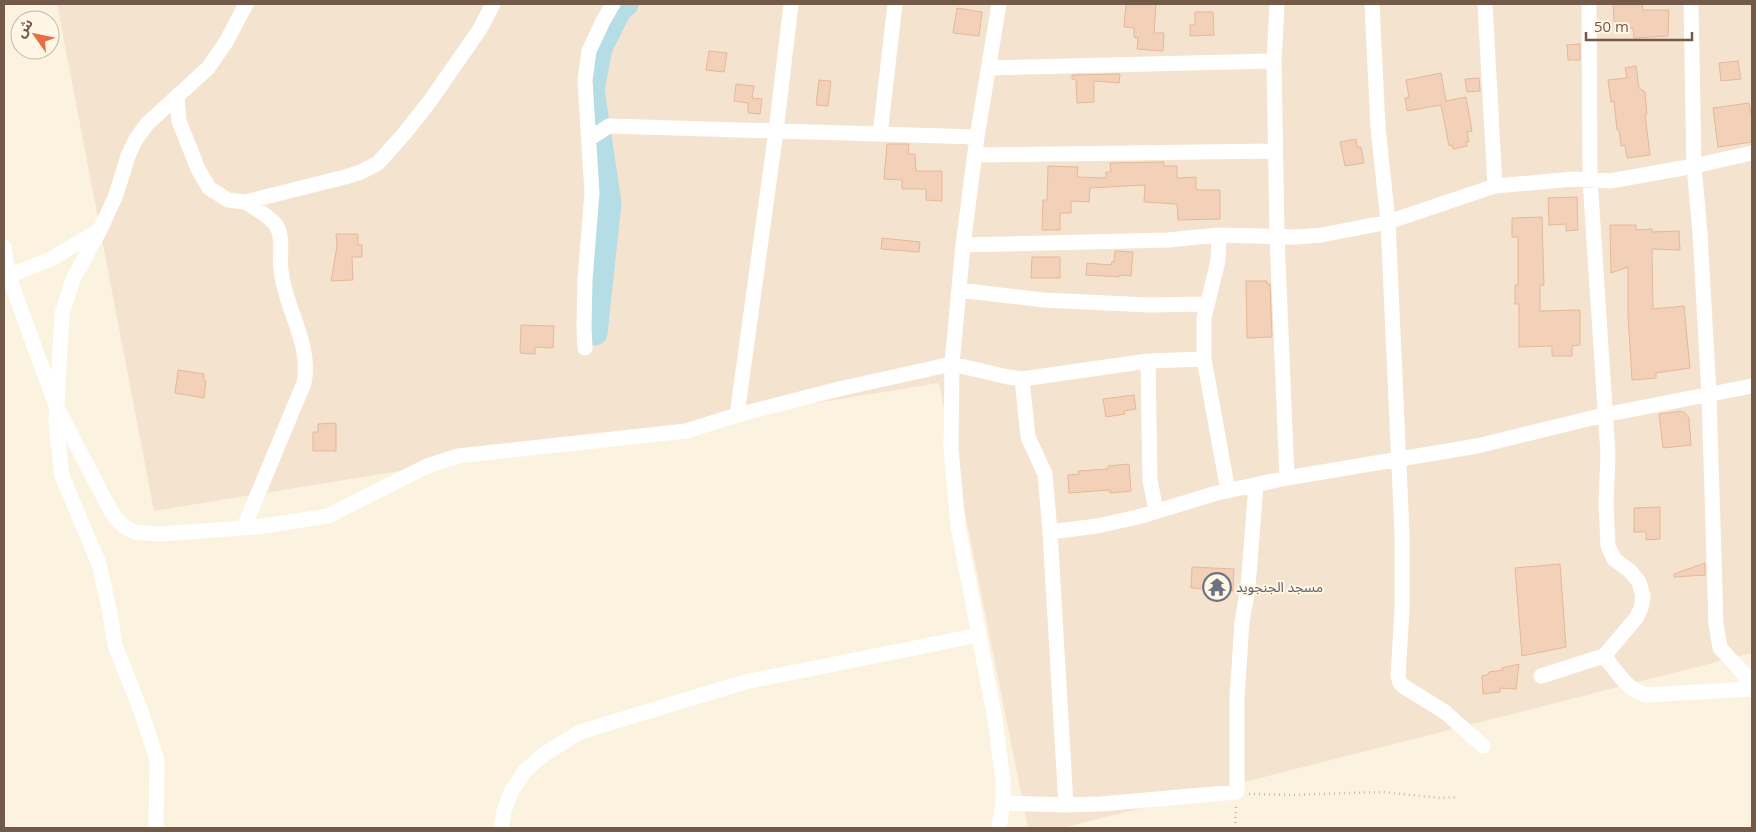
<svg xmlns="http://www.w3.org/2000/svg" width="1756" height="832" font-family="'Open Sans','Noto Sans Arabic',sans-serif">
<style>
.residential{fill:#f4e4cf}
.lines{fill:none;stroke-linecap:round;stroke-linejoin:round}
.river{stroke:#b5dde5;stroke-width:25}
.building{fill:#f2d1b8;stroke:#e5b898}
.path{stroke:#d6b49b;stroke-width:2.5;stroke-dasharray:1 4;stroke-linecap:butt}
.minor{stroke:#fff;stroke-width:15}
.labels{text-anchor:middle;stroke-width:4;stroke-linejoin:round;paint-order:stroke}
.worship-label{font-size:14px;fill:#5b616d;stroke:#fff6e6;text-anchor:start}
</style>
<rect width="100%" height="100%" fill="#fcf2e0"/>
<path class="residential" d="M57 4H1752V653L1063 828H1028L939 383 154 511Z"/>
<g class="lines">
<path class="river" d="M595 333 609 203 592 89 600 48 619 10 626 4"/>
</g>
<path class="building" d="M1126 4H1156L1154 33H1164L1163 51 1137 49 1138 38 1134 37V28L1124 27Z
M1613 4H1642L1643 10H1669L1668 36 1634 38 1633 28H1617V22H1614Z
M957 8 982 12 979 36 953 33Z
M1195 12H1213L1214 35 1190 36V25H1195Z
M1580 44V60H1568L1567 45Z
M709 51 727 53 724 72 706 70Z
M1738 61 1741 79 1721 81 1719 63Z
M1636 66 1639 88 1645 92 1647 114H1645L1650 155 1627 158 1625 145 1621 146 1619 130H1617L1614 101 1611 102 1608 80 1627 78 1625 68Z
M1441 73 1446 101 1466 97 1472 131 1467 132 1469 142H1466L1467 146 1453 149 1452 145 1449 146 1441 105 1407 111 1405 98 1409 97 1406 80Z
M1120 74 1119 83 1094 81V102L1077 103 1076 80 1072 79V75Z
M1479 78 1480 91 1467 92 1465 79Z
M819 80 831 81 828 106 816 105Z
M736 84 754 86 752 98 762 99 760 114 748 113V103L734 101Z
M1749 103 1751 114H1752V142L1718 147 1713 108Z
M1356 139 1357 147H1361L1364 163 1345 166 1340 142Z
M887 144H909L908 154H915L916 171H942V201L926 200V189H902V180L884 179Z
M1164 162V166H1177V178L1196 177V190H1220V219L1178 220 1177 204 1144 202 1145 185 1090 188 1089 202 1071 201V213H1060V230H1042L1043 200H1047L1048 166 1078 167 1077 177 1106 178V172H1111L1110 163Z
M1577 197 1578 230 1566 231V224L1549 225 1548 198Z
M1542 217 1544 285H1540V311L1580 310V345L1572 346V356H1552V346L1519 347V304H1515V285H1518V237H1512V218Z
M1610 225H1636V230L1652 229V232L1679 231 1680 250 1652 249 1653 309 1684 306 1690 368 1656 373V378L1632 380 1628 315V267L1611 273Z
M336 234H358V245H362V257H352L353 280 331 281 337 246Z
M882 238 920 242 919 252 881 249Z
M1115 251 1133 252 1131 276 1119 275V277L1086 275 1087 263 1111 265 1112 262H1114Z
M1032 257H1060V278H1031Z
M1246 281H1267V284H1270L1272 337 1247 338Z
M521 325 554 326 553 348 535 347V354L520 353Z
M178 370 204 374V381H206L204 398 175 393Z
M1134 395 1136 409 1124 411 1125 414 1106 417 1103 399Z
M1681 411 1685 413 1689 418 1691 445 1663 448 1659 414Z
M336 423V451H313V432H318V424Z
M1129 464 1131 491 1110 493V490L1069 493 1068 475 1079 474 1078 471 1108 469V466Z
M1660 507V539L1646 540V532H1634V508Z
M1705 563V575L1674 577V574Z
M1560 564 1566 647 1522 656 1515 568Z
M1192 567 1234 569 1233 591 1191 588Z
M1519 664 1516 689 1500 688V692L1483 694 1482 676 1489 674V672L1503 670 1502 668Z"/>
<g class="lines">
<path class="path" d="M1752 704V718
M1249 794 1290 795 1383 792 1440 798 1457 797
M726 828V827
M1235 828 1236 805"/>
<path class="minor" d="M1277 4 1274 61 1277 236 1287 478
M1372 4 1378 127 1388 222 1402 533V609L1398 676 1400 683 1403 686 1445 712 1483 746
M1485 4 1495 186
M989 68 1274 61
M177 96 179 121 198 169 209 188 228 200 245 202 345 177 361 172 378 163 404 134 430 101 480 29 493 4
M880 134 895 4
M589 139 609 126 977 137
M976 155 1275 151
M963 245 1168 240 1219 235 1296 237 1322 235 1388 222 1495 186 1574 179 1610 181 1694 166 1752 153
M4 247 9 277 56 406 111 511 117 520 125 527 134 532 143 533 160 534 257 527 328 516 427 466 458 456 686 431 737 415 839 389 952 364 1008 377 1022 379 1148 361 1204 359 1228 491
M4 278 53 258 98 231
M959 290 1044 300 1149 305 1207 304
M585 348 584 327 585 280 592 193 585 80 589 51 603 21 613 4
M1204 359V318L1218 261 1219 235
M1148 361 1150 480 1156 511
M1022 379 1028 437 1045 474 1050 532 1066 805
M737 415 776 131 791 4
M244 527 304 383C312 344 285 309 281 270 279 256 284 237 276 225 268 215 255 208 245 202
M1050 532 1097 526 1138 517 1217 493 1287 478 1477 446 1604 415 1752 386
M1604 656C1617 671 1626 690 1646 695L1751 689 1744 674 1720 648 1716 624 1709 395 1700 233 1694 166 1691 4
M1541 676 1604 656 1637 617 1641 608 1643 596 1639 582 1630 571 1614 559 1608 546 1606 503 1608 454 1590 180 1589 4
M1003 803 1066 805 1100 804 1237 792V697L1242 622 1248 587 1256 485
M156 828 157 760 142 714 115 645 110 613 99 564 62 476 56 422 62 314 73 279 100 230 116 195 128 156 136 139 147 124 208 68 226 42 246 4
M501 828 504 811 512 790 525 771 544 754 580 732 745 682 979 635
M999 828 1003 803V781L995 719 958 526 951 448 952 364 963 245 977 137 999 4"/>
</g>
<defs>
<symbol id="temple-ring" viewBox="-11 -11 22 22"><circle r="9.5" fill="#fff6e6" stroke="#6b7280" stroke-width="1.5"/><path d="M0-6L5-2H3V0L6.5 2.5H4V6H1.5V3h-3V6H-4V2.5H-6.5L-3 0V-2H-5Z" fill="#6b7280"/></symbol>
</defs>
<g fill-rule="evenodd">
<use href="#temple-ring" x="1201" y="571" width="32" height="32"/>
</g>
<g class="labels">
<g class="worship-label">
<text x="1236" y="592">مسجد الجنجويد</text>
</g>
</g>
<rect width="1756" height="832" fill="none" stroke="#735947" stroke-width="10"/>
<g transform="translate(35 35) rotate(303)"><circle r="24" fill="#fff6e6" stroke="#c7b7a6"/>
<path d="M0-4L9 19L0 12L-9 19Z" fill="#e86e43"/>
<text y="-8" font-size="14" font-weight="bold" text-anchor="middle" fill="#735947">ش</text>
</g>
<path d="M1586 32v8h106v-8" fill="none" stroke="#735947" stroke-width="2.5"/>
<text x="1594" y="32" font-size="15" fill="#735947" stroke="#fff6e6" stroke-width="4" paint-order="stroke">50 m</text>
</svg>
